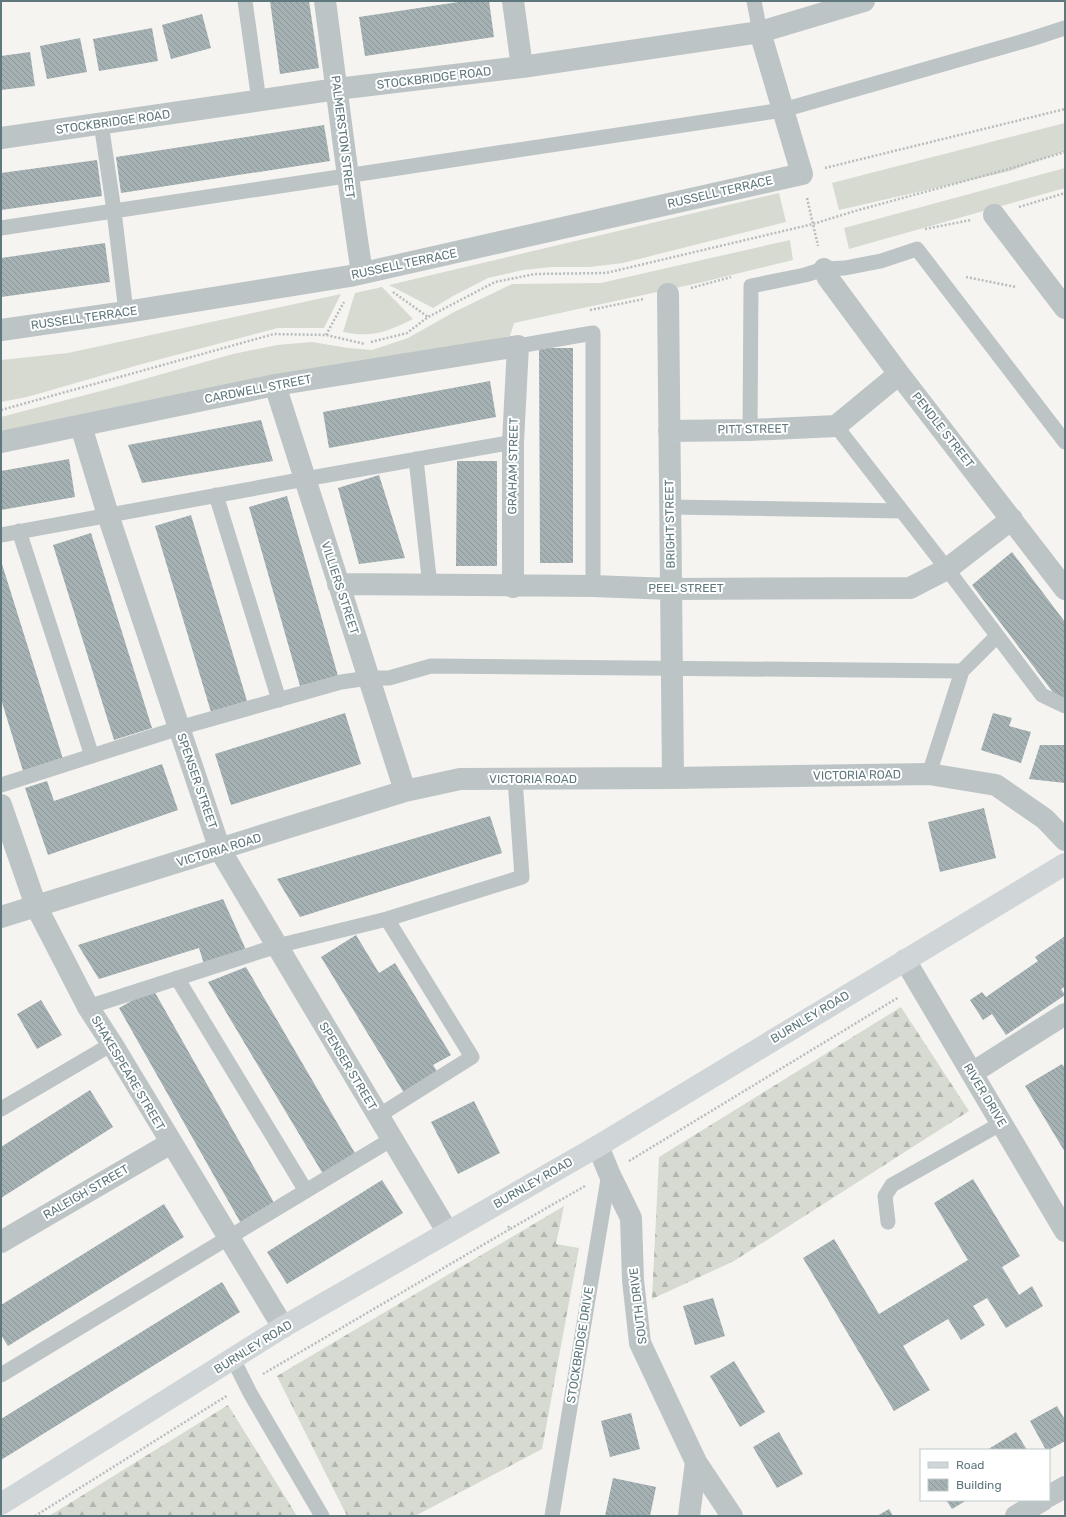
<svg xmlns="http://www.w3.org/2000/svg" width="1066" height="1517" font-family="Rubik,sans-serif">
<style>
.grass{fill:#d6dad0}
.forest{fill:url(#forest-firs)}
.building{fill:url(#building-back-hatch)}
.lines{fill:none;stroke-linecap:round;stroke-linejoin:round}
.path{stroke:#b7bcbd;stroke-width:2.5;stroke-dasharray:2 2;stroke-linecap:butt}
.service{stroke:#bdc4c6;stroke-width:15}
.minor{stroke:#bdc4c6;stroke-width:22}
.primary{stroke:#d0d6d8;stroke-width:22}
.labels{text-anchor:middle;stroke-width:4;stroke-linejoin:round;paint-order:stroke}
.street-label{font-size:12px;fill:#5f787d;stroke:#fff}
</style>
<defs>
<pattern id="forest-firs" width="22" height="20" patternUnits="userSpaceOnUse"><rect width="22" height="20" fill="#d6dad0"/><path d="M5 1l3.5 6h-7zM16 11l3.5 6h-7z" fill="#b1b6ae"/></pattern>
<pattern id="building-back-hatch" width="6" height="6" patternUnits="userSpaceOnUse"><rect width="6" height="6" fill="#a5b1b3"/><path d="M-1 5l2 2M0 0l6 6M5-1l2 2" fill="none" stroke="#8a9597"/></pattern>
</defs>
<rect width="100%" height="100%" fill="#f5f4f1"/>
<path class="grass" d="M1065 123V151L1010 171 839 210 832 183Z
M1065 168V188L849 249 844 228Z
M779 193 786 222 623 263 589 267H552L523 270 488 278 453 296 433 308 389 285Z
M790 240 793 260 703 282 514 323 510 336 1 434V417L116 387 233 354 277 345 312 342 348 348 372 350 408 338 454 312 512 284 601 283Z
M382 287 413 319C386 332 373 338 343 332L355 293Z
M341 294 324 328H278L142 364 27 397 1 402V360L68 353Z"/>
<path class="forest" d="M901 1007 969 1111 734 1261 652 1299 659 1157Z
M564 1206 556 1244 579 1248 542 1449 415 1516H347L277 1376Z
M228 1405 297 1516H49Z"/>
<path class="building" d="M270 1H309L319 68 280 74Z
M465 1H489L494 37 365 56 359 17Z
M202 14 211 48 171 59 162 25Z
M152 28 158 61 99 71 93 39Z
M80 38 87 72 47 79 40 46Z
M30 52 35 86 1 90V56Z
M324 125 330 161 121 193 116 157Z
M97 160 102 196 1 210V173Z
M105 243 110 282 1 297V258Z
M539 348H573V563H540Z
M490 381 496 417 329 448 323 412Z
M261 420 273 461 142 483 128 445Z
M69 459 75 497 1 510V471Z
M457 461H497V566H456Z
M379 475 405 558 359 564 338 488Z
M287 496 338 676 300 686 249 507Z
M191 515 247 701 211 712 155 526Z
M91 533 152 728 114 740 53 545Z
M1012 552 1065 622V702L1058 699 972 585Z
M1 561 63 759 23 771 1 699Z
M345 713 361 764 231 805 215 754Z
M993 713 1012 718 1009 726 1031 732 1021 763 981 750Z
M1040 745H1065V783L1029 779Z
M162 764 178 810 48 855 25 788 47 781 54 801Z
M984 808 996 858 940 872 928 822Z
M490 816 502 853 300 917 277 879Z
M223 899 246 950 204 964 199 948 99 979 78 945Z
M356 935 379 973 395 963 451 1055 433 1065 438 1073 404 1093 321 957Z
M1065 936V987L1061 989 1065 995 1006 1035 992 1014 983 1020 970 1000 982 992 986 997 1038 961 1035 957Z
M246 967 356 1155 323 1174 208 982Z
M153 989 277 1208 243 1227 119 1008Z
M41 1000 62 1035 37 1049 17 1014Z
M1062 1064 1065 1068V1152L1025 1086Z
M90 1090 113 1127 1 1198V1147Z
M474 1101 500 1153 458 1174 431 1122Z
M973 1179 1020 1256 1002 1267 1019 1295 1032 1286 1043 1306 1006 1328 987 1298 973 1306 985 1325 961 1340 948 1319 903 1346 930 1390 894 1411 803 1258 834 1239 879 1314 968 1260 934 1203Z
M382 1180 403 1213 287 1284 267 1252Z
M164 1204 184 1237 8 1346 1 1335V1305Z
M222 1282 240 1312 1 1460V1419Z
M713 1298 725 1336 695 1345 683 1306Z
M734 1361 765 1412 740 1427 710 1376Z
M1057 1406 1065 1420V1441L1049 1450H1046L1030 1421Z
M631 1413 640 1449 610 1457 601 1421Z
M779 1432 803 1474 777 1488 753 1447Z
M1016 1432 1027 1450H987Z
M613 1478 656 1487 650 1516H605Z
M946 1500H967L952 1509Z
M889 1509 893 1516H877Z"/>
<g class="lines">
<path class="path" d="M825 168 1065 109
M807 198 818 246
M1019 207 1065 193
M925 229 971 220
M966 277 1016 287
M691 288 731 277
M393 292 428 317
M590 310 644 299
M326 335 344 302
M371 342 407 333 428 317 495 282 535 274 606 273 813 224 855 211 1005 170 1065 152
M1 410 274 334 326 335 365 344
M629 1161 899 997
M508 1226 510 1229 585 1186
M263 1374 510 1229
M35 1516 228 1395"/>
<path class="service" d="M245 1 259 101
M754 1 760 32
M101 123 114 211 126 312
M1 228 783 110 1031 39 1065 28
M518 346 593 333V586
M836 426 947 569 1042 695 1065 706
M750 430 751 286 805 275 824 269 845 268 881 261 917 249 1065 442
M416 459 430 586
M216 495 279 700
M670 507 902 511
M19 531 92 756
M1 535 305 479 513 442
M929 774 962 671
M1 785 179 728 341 682 369 678H389L431 666 962 671 997 636
M177 978 306 1191
M88 1007 277 946 387 919 522 877 515 779
M1 1109 112 1044
M378 1116 472 1057 387 919
M888 1222 885 1196 892 1185 1002 1123
M233 1359 250 1393 322 1516
M1 1375 392 1139
M552 1516 609 1173"/>
<path class="minor" d="M325 1C337 92 348 183 362 273
M513 1 522 67
M1 138 337 89 522 67 760 32 864 1
M994 215 1065 308
M824 269 828 278 899 374 1065 589
M668 294 673 778
M1 330 126 312 350 276 802 174 760 32
M275 385 405 791
M81 426 108 515 220 850 447 1231
M669 431 750 430 836 426 899 374
M1 442 275 385 518 346 513 442V587
M338 584 593 586 671 589 910 588 947 569 1012 519
M1 805 36 906 88 1007 112 1044 283 1327
M1 917 405 791 460 779 673 778 929 774 996 785 1045 819 1065 840
M905 960 1065 1231
M972 1073 1065 1014
M598 1146 609 1173 631 1218 633 1280 640 1343 696 1462 732 1516
M1 1242 171 1143
M1049 1496 1065 1487
M689 1516 696 1462
M1016 1516 1043 1500"/>
<path class="primary" d="M1 1504 283 1327 598 1146 1065 864"/>
</g>
<g class="labels">
<g class="street-label">
<text transform="translate(434 78) rotate(-7)" y="4">STOCKBRIDGE ROAD</text>
<text transform="translate(113 122) rotate(-8)" y="4">STOCKBRIDGE ROAD</text>
<text transform="translate(343 137) rotate(83)" y="4">PALMERSTON STREET</text>
<text transform="translate(720 192) rotate(-13)" y="4">RUSSELL TERRACE</text>
<text transform="translate(404 264) rotate(-12)" y="4">RUSSELL TERRACE</text>
<text transform="translate(84 318) rotate(-8)" y="4">RUSSELL TERRACE</text>
<text transform="translate(258 389) rotate(-11)" y="4">CARDWELL STREET</text>
<text transform="translate(753 429) rotate(-1)" y="4">PITT STREET</text>
<text transform="translate(943 430) rotate(52)" y="4">PENDLE STREET</text>
<text transform="translate(513 466) rotate(-89)" y="4">GRAHAM STREET</text>
<text transform="translate(670 524) rotate(-91)" y="4">BRIGHT STREET</text>
<text transform="translate(340 588) rotate(72)" y="4">VILLIERS STREET</text>
<text x="686" y="592">PEEL STREET</text>
<text transform="translate(857 775) rotate(-1)" y="4">VICTORIA ROAD</text>
<text x="533" y="783">VICTORIA ROAD</text>
<text transform="translate(197 781) rotate(71)" y="4">SPENSER STREET</text>
<text transform="translate(219 850) rotate(-17)" y="4">VICTORIA ROAD</text>
<text transform="translate(810 1017) rotate(-31)" y="4">BURNLEY ROAD</text>
<text transform="translate(348 1066) rotate(59)" y="4">SPENSER STREET</text>
<text transform="translate(128 1073) rotate(59)" y="4">SHAKESPEARE STREET</text>
<text transform="translate(985 1095) rotate(59)" y="4">RIVER DRIVE</text>
<text transform="translate(533 1183) rotate(-30)" y="4">BURNLEY ROAD</text>
<text transform="translate(86 1192) rotate(-30)" y="4">RALEIGH STREET</text>
<text transform="translate(638 1306) rotate(-97)" y="4">SOUTH DRIVE</text>
<text transform="translate(580 1345) rotate(-81)" y="4">STOCKBRIDGE DRIVE</text>
<text transform="translate(253 1347) rotate(-32)" y="4">BURNLEY ROAD</text>
</g>
</g>
<rect width="1066" height="1517" fill="none" stroke="#5f787d" stroke-width="4"/>
<rect x="920" y="1449" width="130" height="52" fill="#ffffff" stroke="#bfc9cb"/>
<rect x="928" y="1462" width="20" height="6" fill="#d0d6d8" stroke="#bfc9cb"/>
<text x="956" y="1469" font-size="12" fill="#5f787d">Road</text>
<rect x="928" y="1479" width="20" height="12" fill="url(#building-back-hatch)" stroke="#bfc9cb"/>
<text x="956" y="1489" font-size="12" fill="#5f787d">Building</text>
</svg>
